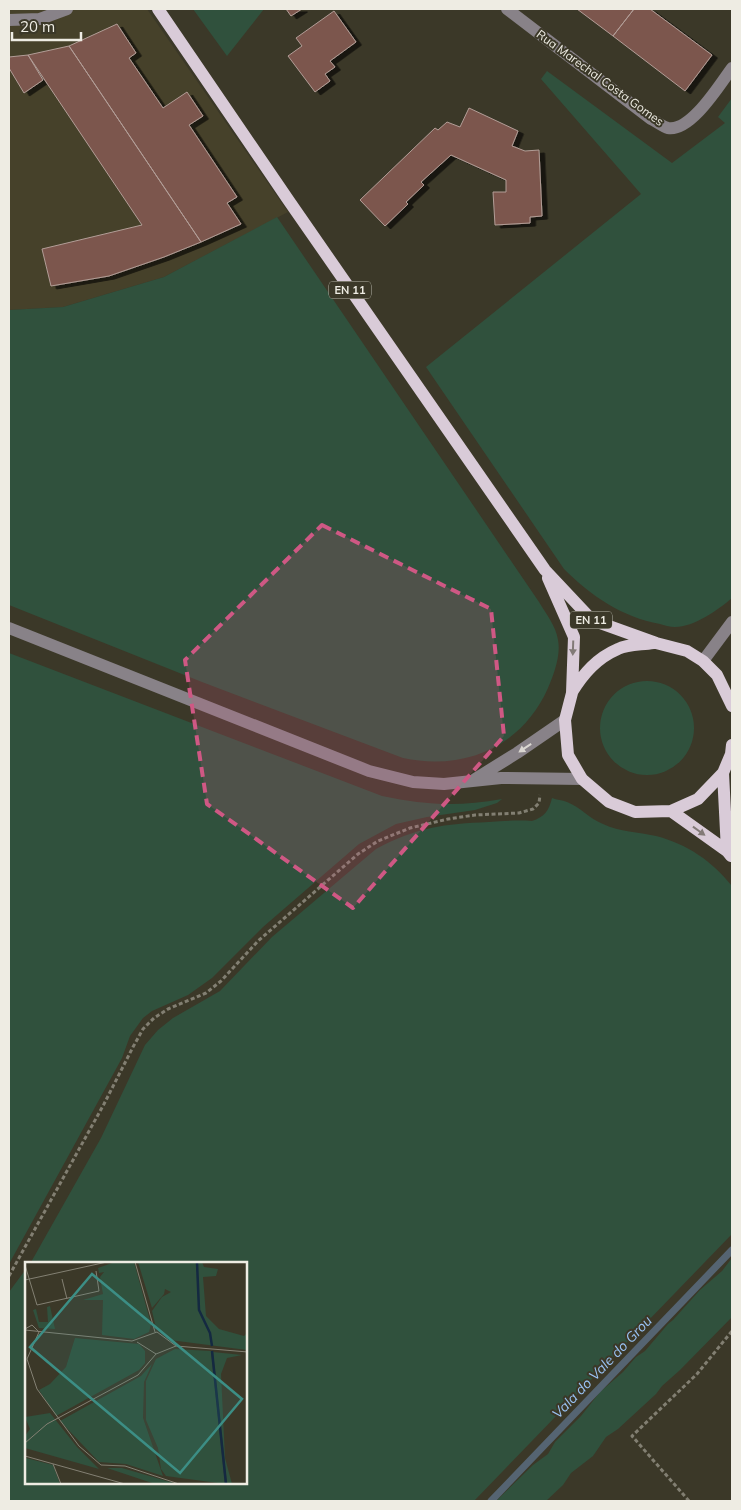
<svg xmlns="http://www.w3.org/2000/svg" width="741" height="1510" font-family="Mulish,sans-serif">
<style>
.built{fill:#46412a}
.green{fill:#30513d}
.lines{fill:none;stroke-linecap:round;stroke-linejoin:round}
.stream{stroke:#556472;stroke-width:7}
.building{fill:#7c574d;stroke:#b29d97;filter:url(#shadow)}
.path{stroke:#827f72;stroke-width:3;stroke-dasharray:4 2.5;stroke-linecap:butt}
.minor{stroke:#888288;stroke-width:12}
.major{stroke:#d9cbd8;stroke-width:12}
.oneway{fill:#827a77}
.oneway2{fill:#dad7d1}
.marked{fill:#cf5884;fill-opacity:0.2;stroke:#cf5884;stroke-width:4;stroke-dasharray:10 6;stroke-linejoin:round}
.labels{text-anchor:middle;stroke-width:4;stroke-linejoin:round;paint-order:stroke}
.shield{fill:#3b3828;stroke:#b8b6ab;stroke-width:1}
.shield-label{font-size:11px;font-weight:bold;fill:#eeece3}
.street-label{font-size:12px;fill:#eeece3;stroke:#3b3828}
.water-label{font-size:14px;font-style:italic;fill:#99c2f3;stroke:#3b3828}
.inset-river{fill:none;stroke:#142941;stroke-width:2.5}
.inset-road{fill:none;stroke:#838073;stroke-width:1}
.view{fill:#3c8e85;fill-opacity:0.15;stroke:#3c8e85;stroke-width:2.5}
.inset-edge{fill:none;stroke:#eeece3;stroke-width:2.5}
</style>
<defs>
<filter id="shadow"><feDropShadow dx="5.5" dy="3" stdDeviation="0" flood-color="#0009"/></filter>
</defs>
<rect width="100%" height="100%" fill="#3b3828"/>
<path class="built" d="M9 9H147L288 212 164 277 63 307 9 310Z"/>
<path class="green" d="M193 9H264L227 56Z
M547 71 672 163 725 123 718 117 732 98V598C718 610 694 627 675 627 670 627 664 625 660 624 622 617 591 596 564 569L426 367 641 194 541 79Z
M277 217 539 602C546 614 556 626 558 640 561 655 554 674 548 688 522 747 464 771 403 758L202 682 9 605V310L63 307 164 277Z
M9 653 382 796C425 805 458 807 502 799L497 803 475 810 427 817 396 824 359 844 263 927 212 978 188 995 152 1011 143 1018 130 1036 122 1058 9 1264Z
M600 728a47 47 0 1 1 94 0a47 47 0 1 1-94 0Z
M552 798C557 800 562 800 567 802 580 807 590 819 603 824 620 832 638 832 656 836 687 844 712 861 732 886V1234L474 1501H9V1292L26 1269V1484H246V1264H30L101 1138 145 1045 158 1030 173 1018 220 991 272 937 376 849C417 827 444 824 489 822 504 821 518 820 532 821 544 817 549 811 552 798Z
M732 1258V1317L680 1370 662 1386 656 1394 618 1429 606 1437 593 1456 571 1473 563 1485 546 1501H496L533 1465 548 1454 555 1442 581 1416 600 1392 623 1372 636 1357 645 1351 668 1324 673 1320 700 1290 722 1271Z"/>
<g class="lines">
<path class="stream" d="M491 1501 732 1250"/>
</g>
<path class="building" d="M286 9H302L291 16Z
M577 9H634L613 36Z
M634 9H650L712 55 685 91 613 36Z
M334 11 356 42 330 61 335 67 325 74 330 81 315 92 288 56 302 46 296 38Z
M117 24 136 53 129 58 163 108 187 92 203 116 189 125 237 197 227 203 241 224 201 242 69 46Z
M69 46 201 242 164 257 109 276 51 286 42 249 142 225 28 55Z
M28 55 43 80 24 93 9 68V57Z
M469 108 518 131 512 146 525 151 539 150 542 216 530 217V223L495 225 493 192H506V180L451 155 421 182 424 185 406 202 408 204 385 226 360 200 435 128 438 130 447 122 460 127Z"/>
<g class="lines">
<path class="path" d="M9 1276 104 1104 133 1047 143 1029 154 1018 168 1009 206 993 221 981 258 941 358 854 378 841 410 828 448 819 475 815 519 813 533 809 539 803 540 795
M689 1501 632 1436 697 1374 732 1331"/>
<path class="minor" d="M507 9 651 119C656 121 663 127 668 128 691 132 720 84 732 68
M9 20 40 19 67 9
M9 628 369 771 413 782 444 784 501 778 582 779
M703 661 732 622
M475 779 517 753 565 720"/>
<path class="major" d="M158 9 289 201 545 570 592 620 656 643 687 651 703 661 717 675 732 706
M548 578 574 637 572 693 565 720 568 755 582 779 609 802 635 812 671 811 698 799 723 773 731 754 732 745
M572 692C584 673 597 658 618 649 628 644 642 645 653 643
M723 773 727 851
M671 811 727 851 731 856"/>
</g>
<defs><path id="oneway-solid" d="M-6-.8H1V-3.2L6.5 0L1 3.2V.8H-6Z" transform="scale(1.25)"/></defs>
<g class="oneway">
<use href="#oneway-solid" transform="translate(573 648) rotate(92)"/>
<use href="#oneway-solid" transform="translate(699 831) rotate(36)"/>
</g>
<use class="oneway2" href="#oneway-solid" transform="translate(525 748) rotate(146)"/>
<path class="marked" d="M322 525 491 609 504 736 353 908 207 804 185 660Z"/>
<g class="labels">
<g class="shield">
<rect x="329" y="281.5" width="42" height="17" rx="4"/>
<rect x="570" y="611.5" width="42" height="17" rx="4"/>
</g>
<g class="shield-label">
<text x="350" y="294">EN 11</text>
<text x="591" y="624">EN 11</text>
</g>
<g class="street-label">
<text transform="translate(600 78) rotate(36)" y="4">Rua Marechal Costa Gomes</text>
</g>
<g class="water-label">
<text transform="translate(602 1367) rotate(-46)" y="5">Vala do Vale do Grou</text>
</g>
</g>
<g transform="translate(25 1262)">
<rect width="222" height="222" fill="#3b3828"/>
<path d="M90 0H109L126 62 124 70 109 77 77 73 78 38H58L78 32 75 15 79 10 74 11 73 6ZM113 0H177L179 5 193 7 191 14 178 15 181 54 194 67 219 74 222 71V88L145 78 131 66 127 49 137 35 146 30 140 27 139 32 127 46ZM25 44 30 67 14 66 8 48 11 47 14 60H23L22 45ZM50 76 114 82 120 89V101L114 108 31 154 14 128 25 122 41 105ZM150 87 186 89 200 222 141 214 136 207 133 186 121 158V119L131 97ZM188 90 217 93 202 96 196 112 200 196 207 222H202ZM127 102 119 120 118 156 138 214 101 202 74 200 35 159 116 114ZM25 151 52 185 74 207 0 186V174L5 167 0 155ZM1 196 28 203 35 222H0ZM82 206H97L152 222H130Z" fill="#30513d"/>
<path class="inset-river" d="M172 0 174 48 185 71 187 84M187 89 201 222"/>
<path class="inset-road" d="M110 0 130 70M0 3 12 43 74 29 71 9M37 17 42 37M0 18 82 0M0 67 7 63 14 70 2 97 12 127 54 184 76 203 100 204 154 222M0 68 107 79 132 70 151 84M112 80 131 92 151 84 223 90M0 181 22 162 113 113 131 92M0 194 100 222M28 202 36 222"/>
<path class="view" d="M67 12 217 137 155 211 5 85Z"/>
<rect width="222" height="222" class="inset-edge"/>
</g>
<rect width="741" height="1510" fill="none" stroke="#eeece3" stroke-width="20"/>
<path d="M12 32v8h69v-8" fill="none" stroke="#eeece3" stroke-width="2.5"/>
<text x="20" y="32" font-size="15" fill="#eeece3" stroke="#3b3828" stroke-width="4" paint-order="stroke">20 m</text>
</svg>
